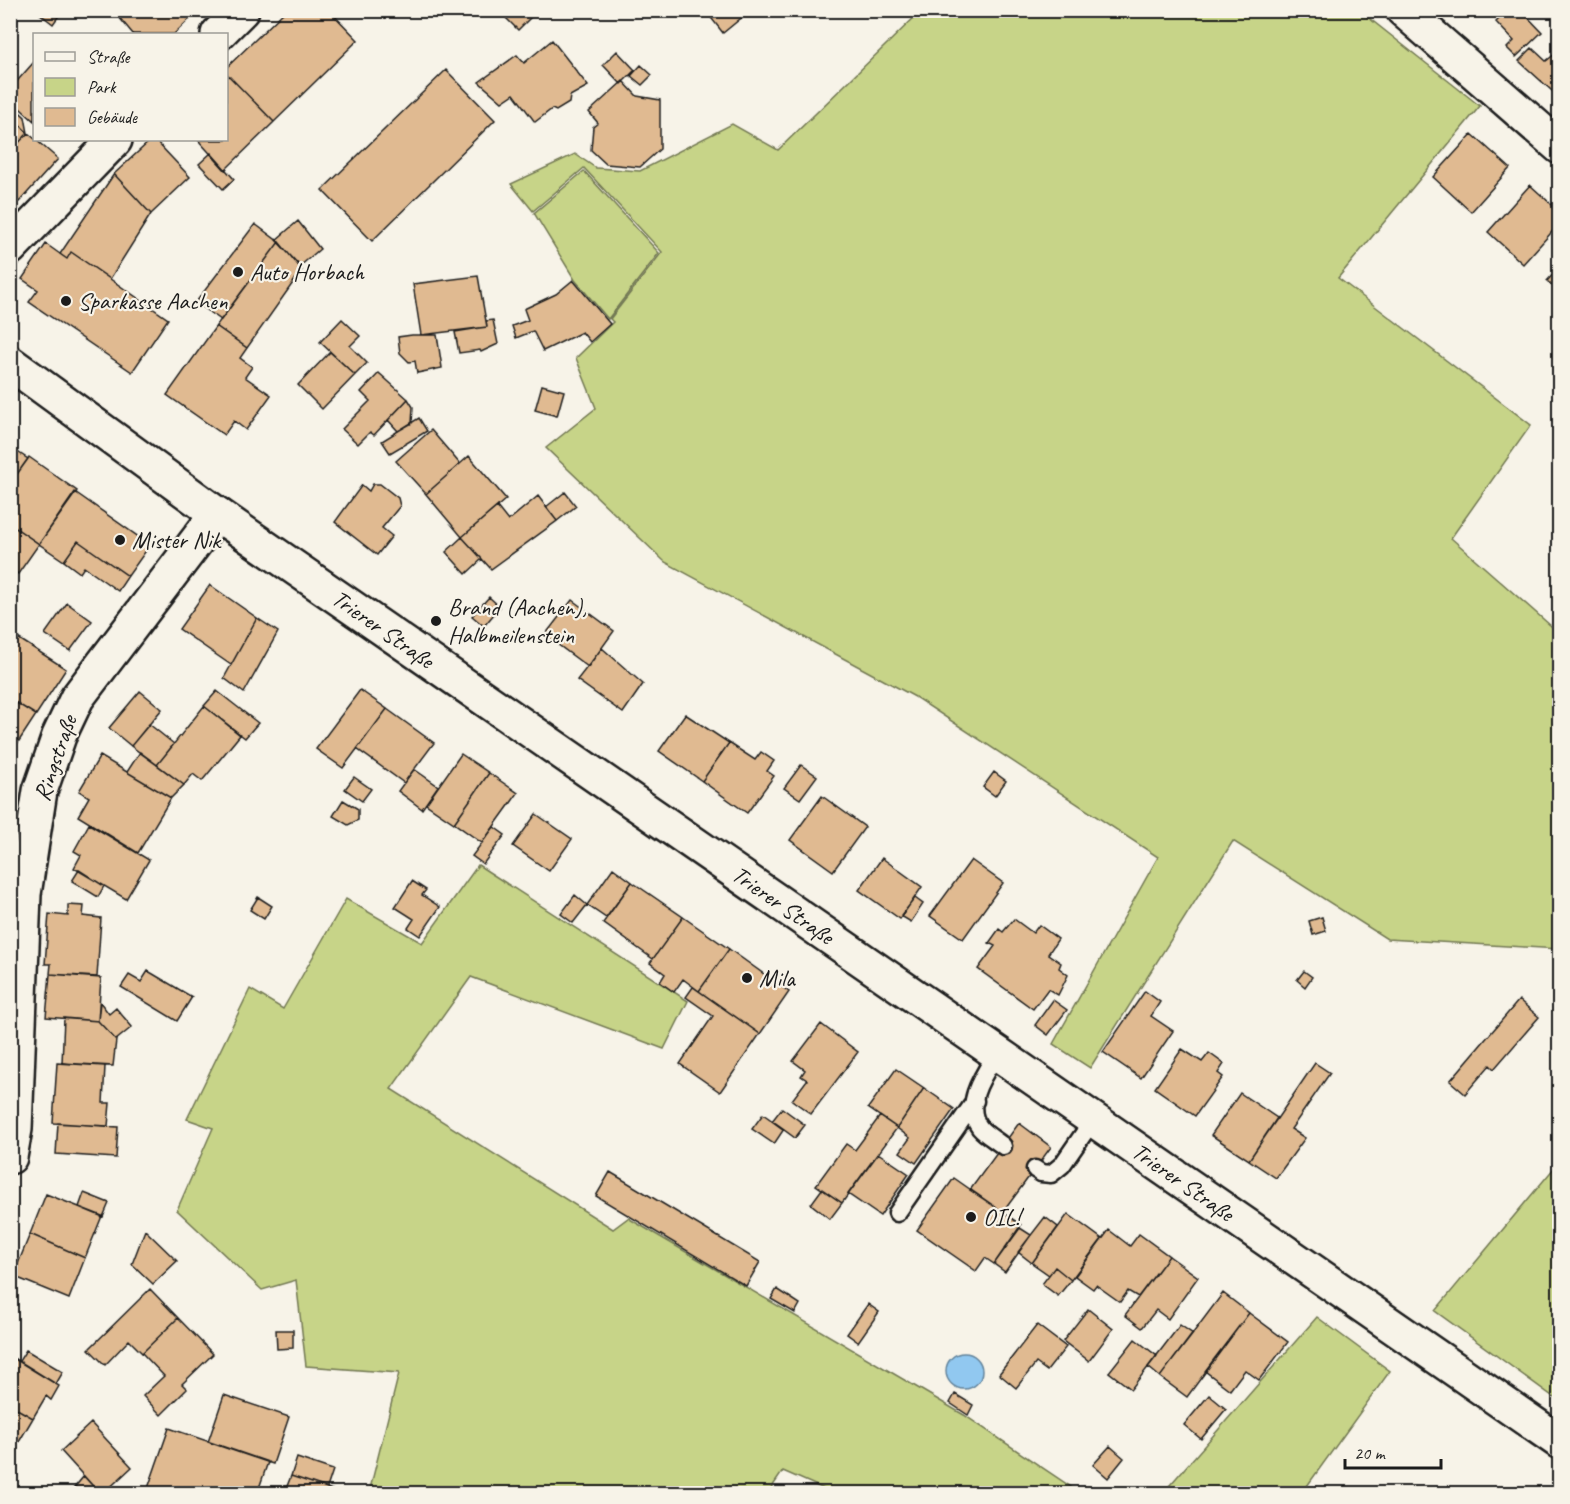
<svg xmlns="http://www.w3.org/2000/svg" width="1570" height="1504" font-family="Caveat,sans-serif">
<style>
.green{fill:#c7d488;stroke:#727852;stroke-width:1.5}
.water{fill:#91c8f0;stroke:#62839b;stroke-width:1.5}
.building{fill:#e0ba91;stroke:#1c1c1c;stroke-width:1.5}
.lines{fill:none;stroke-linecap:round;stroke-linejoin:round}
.service-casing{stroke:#1c1c1c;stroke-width:21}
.minor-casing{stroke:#1c1c1c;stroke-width:38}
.secondary-casing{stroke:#1c1c1c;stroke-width:38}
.service{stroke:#f7f3e8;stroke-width:16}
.minor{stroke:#f7f3e8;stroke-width:33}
.secondary{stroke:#f7f3e8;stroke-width:33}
.poi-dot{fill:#1c1c1c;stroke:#f7f3e8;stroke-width:2}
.labels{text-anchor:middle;stroke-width:4.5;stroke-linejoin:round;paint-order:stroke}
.poi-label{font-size:24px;fill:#1c1c1c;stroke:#f7f3e8;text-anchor:start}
.street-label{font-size:24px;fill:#1c1c1c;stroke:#f7f3e8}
</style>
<rect width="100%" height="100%" fill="#f7f3e8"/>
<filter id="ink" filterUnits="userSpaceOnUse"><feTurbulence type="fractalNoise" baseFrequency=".0167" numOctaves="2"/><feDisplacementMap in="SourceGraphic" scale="12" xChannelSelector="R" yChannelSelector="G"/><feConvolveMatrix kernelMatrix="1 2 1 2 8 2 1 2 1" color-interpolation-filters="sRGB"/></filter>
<g filter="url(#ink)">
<path class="green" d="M921 11H1360L1480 106 1338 278 1531 425 1451 538 1559 633V949L1387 939 1233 841 1090 1068 1053 1044 1158 857 915 697 665 562 546 448 596 408 576 358 613 322 610 319 662 252 584 168 533 211 511 184 575 154 596 168 640 171 732 124 778 150Z
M584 171 659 253 608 319 575 280 534 213Z
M478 865 688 1001 664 1049 471 977 391 1089 613 1229 628 1218 964 1415 1080 1493H833L783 1471 768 1493H369L399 1373 306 1366 296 1280 262 1290 177 1210 213 1128 187 1119 250 989 283 1009 346 899 422 943Z
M1559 1162V1401L1435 1311Z
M1317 1317 1390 1371 1302 1493H1163Z"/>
<path class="water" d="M946 1371a18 18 0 1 1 36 0a18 18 0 1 1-36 0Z"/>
<path class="building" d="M35 10H63L53 24Z
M113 10H199L174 34H133Z
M286 10H329L358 40 274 122 226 73V68Z
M506 10H524L531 17 518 30 502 14Z
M705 10H751L723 33Z
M1508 10H1521L1542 32 1516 57 1507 48 1514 41 1496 22Z
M552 40 588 86 570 96 569 103 556 111 552 109 535 122 514 94 502 102 479 82 517 55 524 63Z
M1532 48 1546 61 1560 50V98L1519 61Z
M617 51 635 70 621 84 603 65Z
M34 62V121L10 99V89Z
M641 65 652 75 642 85 631 76Z
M446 70 495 120 372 241 322 190Z
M229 76 274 122 225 170 198 140H226V78Z
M623 81 637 96 660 100V149L640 167 606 164 591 150 593 127 598 123 589 112Z
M10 103 25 117 28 133 17 122 10 126Z
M17 122 28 133 10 152V129Z
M28 133 58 159 19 202 10 195V152Z
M1472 134 1510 168 1471 212 1433 177Z
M151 140H155L190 177 151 214 114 174Z
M211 153 234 179 223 189 199 164Z
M114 174 151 214 110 279 71 252 67 259 60 254Z
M1530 185 1560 212V223L1523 264 1488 232Z
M298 221 320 249 300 266 276 240Z
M255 224 279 242 221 320 196 302Z
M279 242 302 270 247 348 216 326Z
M46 244 67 259 71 252 168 319 132 372 29 302 38 290 22 279Z
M1560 267V293L1547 281Z
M478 276 487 327 421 335 413 284Z
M573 280 610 324 590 342 582 332 543 351 533 331 516 338 512 326 528 320 524 309 556 294Z
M342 319 360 336 350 346 367 363 355 375 320 342Z
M493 320 498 344 481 352 480 350 459 353 455 332 487 327 486 321Z
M216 326 247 348 240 358 252 367 245 377 271 395 246 430 234 421 224 435 167 395Z
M412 335H437L442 368 417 373 415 361 409 362 400 353 398 337Z
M330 352 355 375 322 409 298 385Z
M379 373 408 399 374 435 370 432 358 444 342 429 370 401 361 392Z
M542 385 564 391 557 416 535 410Z
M408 399 413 407 412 423 398 431 388 420Z
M419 418 427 431 390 453 382 441Z
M431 430 460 464 426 494 396 461Z
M10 447 28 459 10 484Z
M469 456 506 499 462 537 426 494Z
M29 457 77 491 39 544 10 524V484Z
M373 484H380L398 498 400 506 382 528 392 536 377 555 335 522 362 485 369 491Z
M75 492 150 545 128 576 78 541 64 561 39 544Z
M565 492 576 506 557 521 546 507Z
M538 496 557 521 491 569 462 537 497 507 508 521Z
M10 524 39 544 18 574 10 569Z
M462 537 482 559 466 574 446 552Z
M78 541 128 576 118 591 84 567 80 573 64 561Z
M210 585 257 618 231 665 179 629Z
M489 597 500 607 484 626 472 616Z
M572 600 614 631 588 667 545 635Z
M67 603 92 621 70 651 45 634Z
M257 618 278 632 244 693 224 678Z
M10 633 66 669 36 715 10 699Z
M602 648 643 684 623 713 577 680Z
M360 690 387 709 343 768 316 749Z
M140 691 162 709 131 746 109 728Z
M217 691 258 723 245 738 204 706Z
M10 699 36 715 15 747 10 745Z
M204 706 240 735 202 781 193 774 184 785 157 765Z
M387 709 434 743 404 783 357 749Z
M685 714 729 743 702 781 659 751Z
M149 724 174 744 157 765 131 746Z
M729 743 755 760 761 752 774 761 767 771 774 776 747 813 702 781Z
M140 752 184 785 171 798 127 772Z
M461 754 489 773 454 823 426 804Z
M100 756 171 798 138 853 78 816 89 797 79 791Z
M801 765 817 776 800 799 784 788Z
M414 769 438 786 422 809 398 791Z
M994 772 1006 781 995 796 983 787Z
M489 773 518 793 482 843 454 823Z
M354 777 371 789 362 801 345 789Z
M822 796 865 827 833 871 790 840Z
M343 800 358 809V820L348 825 333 816Z
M536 814 572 839 549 871 513 846Z
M89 824 149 860 126 899 74 868 81 855 74 851Z
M494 827 505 835 483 864 472 856Z
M882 858 922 887 900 919 859 890Z
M971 860 1003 883 963 939 930 916Z
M613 868 632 882 606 918 587 905Z
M79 870 104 886 98 897 72 881Z
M412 881 426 890 422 895 440 907 420 936 408 928 414 919 395 907Z
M632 882 683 917 653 959 603 923Z
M575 895 587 905 573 923 561 914Z
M258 897 272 906 264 919 250 910Z
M915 898 923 904 911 922 901 916Z
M68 905 84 906 83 916 101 918 97 977 50 974 51 964H45L49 914 68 916Z
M683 917 729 949 699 991 683 979 674 992 660 982 665 974 650 963Z
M1322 917 1326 931 1313 935 1309 921Z
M1014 919 1033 933 1039 925 1058 939 1048 954 1061 963 1059 968 1068 975 1058 995 1048 989 1033 1009 978 969 995 946 989 943 999 929 1003 932Z
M729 949 789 992 760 1034 699 991Z
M148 971 192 997 177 1021 121 987 129 975 141 982Z
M1304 971 1312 977 1305 987 1297 980Z
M50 974 101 978 98 1021 46 1017Z
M693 987 760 1034 720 1092 680 1064 713 1016 686 997Z
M1145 991 1160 1002 1151 1016 1173 1031 1141 1078 1103 1052Z
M1053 1000 1067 1010 1048 1035 1035 1025Z
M1519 1000 1539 1017 1494 1069 1490 1065 1465 1094 1450 1081Z
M100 1002 109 1014 116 1008 132 1027 116 1040 98 1021Z
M64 1018 98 1021 116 1040 113 1066 62 1063Z
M821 1024 858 1052 811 1114 792 1100 807 1080 801 1076 805 1070 793 1061Z
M1182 1049 1202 1062 1209 1053 1224 1064 1218 1073 1223 1077 1195 1116 1155 1088Z
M57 1063 105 1066 103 1103H110L108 1126 53 1123Z
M1315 1063 1330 1073 1291 1129 1305 1138 1276 1178 1249 1160Z
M896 1069 924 1088 897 1128 868 1108Z
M924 1088 954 1109 916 1163 900 1152 910 1138 897 1128Z
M1240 1093 1277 1118 1249 1160 1211 1135Z
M782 1108 805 1125 795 1138 772 1121Z
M763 1114 784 1129 774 1144 752 1129Z
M880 1116 897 1128 842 1203 816 1185 846 1144 855 1150Z
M58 1123 118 1127 116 1158 56 1154Z
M1019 1123 1051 1147 1003 1212 970 1190Z
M878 1153 909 1174 880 1216 848 1194Z
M610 1172 760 1262 746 1286 596 1196Z
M954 1178 1021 1225 994 1264 985 1258 976 1271 917 1230Z
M822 1189 842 1203 830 1219 811 1204Z
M84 1193 109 1203 103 1217 79 1207Z
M46 1194 102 1216 85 1258 30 1234Z
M1068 1214 1102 1239 1071 1280 1055 1267 1049 1275 1032 1263Z
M1045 1217 1058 1227 1032 1263 1018 1252Z
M1020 1228 1031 1235 1005 1272 994 1264Z
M145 1230 177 1261 153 1284 132 1264Z
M1109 1230 1130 1246 1139 1234 1169 1256 1138 1297 1128 1291 1120 1302 1096 1285 1093 1289 1075 1276Z
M30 1234 85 1258 69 1299 13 1276Z
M1169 1256 1198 1277 1168 1319 1156 1310 1142 1328 1125 1315Z
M1055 1267 1071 1280 1058 1296 1042 1284Z
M150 1289 178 1318 142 1353 129 1340 105 1365 89 1349Z
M777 1289 800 1304 795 1313 771 1299Z
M1223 1293 1249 1313 1187 1397 1160 1377Z
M868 1304 879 1312 858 1342 847 1334Z
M1088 1309 1113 1329 1089 1361 1063 1341Z
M1249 1313 1288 1342 1259 1380 1245 1370 1230 1390 1205 1371Z
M178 1318 213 1354 182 1384 187 1389 161 1415 143 1396 164 1376 142 1353Z
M1037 1325 1066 1347 1047 1371 1036 1363 1016 1388 999 1374Z
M1180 1325 1193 1334 1160 1377 1148 1367Z
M276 1330H293V1348L277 1349Z
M1135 1339 1157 1356 1131 1389 1109 1372Z
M26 1350 63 1372 56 1384 19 1361Z
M10 1356 59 1386 51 1400 46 1396 33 1418 10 1405Z
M955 1394 973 1405 968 1415 950 1403Z
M224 1395 289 1417 273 1464 208 1442Z
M1209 1395 1226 1409 1201 1439 1184 1425Z
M10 1405 33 1418 12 1454 10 1453Z
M91 1423 132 1467 103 1494H100L61 1451Z
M169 1428 268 1462 257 1494H146Z
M1110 1446 1124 1458 1108 1478 1093 1465Z
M297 1458 333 1470 327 1488 291 1476Z
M84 1476 100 1494H69Z
M291 1476 327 1488 341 1494H284Z"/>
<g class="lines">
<defs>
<path id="service" d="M996 1055C984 1074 962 1105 980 1128 986 1135 996 1140 1003 1146
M1035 1169 1041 1173 1051 1174 1062 1165 1093 1120
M897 1213 975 1101"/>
<path id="minor" d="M1403 10 1560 147
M218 34 242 10
M10 248 115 140
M10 1157 15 1129 24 894 40 791 59 736 77 698 217 514"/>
<path id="secondary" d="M10 363 217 514 1560 1442"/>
</defs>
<use href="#service" class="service-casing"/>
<use href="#minor" class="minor-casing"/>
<use href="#secondary" class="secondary-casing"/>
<use href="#service" class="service"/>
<use href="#minor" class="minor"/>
<use href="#secondary" class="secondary"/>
</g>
</g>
<g class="poi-dot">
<circle cx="238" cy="272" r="6"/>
<circle cx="66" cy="301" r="6"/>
<circle cx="120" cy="540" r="6"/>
<circle cx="436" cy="621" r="6"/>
<circle cx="747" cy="978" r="6"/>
<circle cx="971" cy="1217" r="6"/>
</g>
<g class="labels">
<g class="poi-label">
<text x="250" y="280">Auto Horbach</text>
<text x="78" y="309">Sparkasse Aachen</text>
<text x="132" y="548">Mister Nik</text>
<text x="448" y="615">Brand (Aachen),<tspan x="448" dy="28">Halbmeilenstein</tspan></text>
<text x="759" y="986">Mila</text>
<text x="983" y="1225">OIL!</text>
</g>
<g class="street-label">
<text transform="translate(383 629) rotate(35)" y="8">Trierer Straße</text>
<text transform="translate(55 758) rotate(-71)" y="8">Ringstraße</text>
<text transform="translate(783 905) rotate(35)" y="8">Trierer Straße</text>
<text transform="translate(1183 1182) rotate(35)" y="8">Trierer Straße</text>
</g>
</g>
<rect width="1570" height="1504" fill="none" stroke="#f7f3e8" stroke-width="36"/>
<rect x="18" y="18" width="1534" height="1468" fill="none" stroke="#1c1c1c" stroke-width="2" filter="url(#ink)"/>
<rect x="33" y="33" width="195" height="108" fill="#f7f3e8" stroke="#9f9d96" stroke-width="1.5"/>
<rect x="45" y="52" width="30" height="9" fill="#f7f3e8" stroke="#9f9d96" stroke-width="1.5"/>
<text x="87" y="63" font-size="18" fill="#1c1c1c">Straße</text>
<rect x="45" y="78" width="30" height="18" fill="#c7d488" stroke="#9f9d96" stroke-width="1.5"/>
<text x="87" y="93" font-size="18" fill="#1c1c1c">Park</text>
<rect x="45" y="108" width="30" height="18" fill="#e0ba91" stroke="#9f9d96" stroke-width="1.5"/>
<text x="87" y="123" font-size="18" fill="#1c1c1c">Gebäude</text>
<path d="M1345 1459v9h96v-9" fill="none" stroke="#1c1c1c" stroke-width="3"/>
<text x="1354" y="1459" font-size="18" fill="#1c1c1c" stroke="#f7f3e8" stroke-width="4.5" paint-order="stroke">20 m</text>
</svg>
